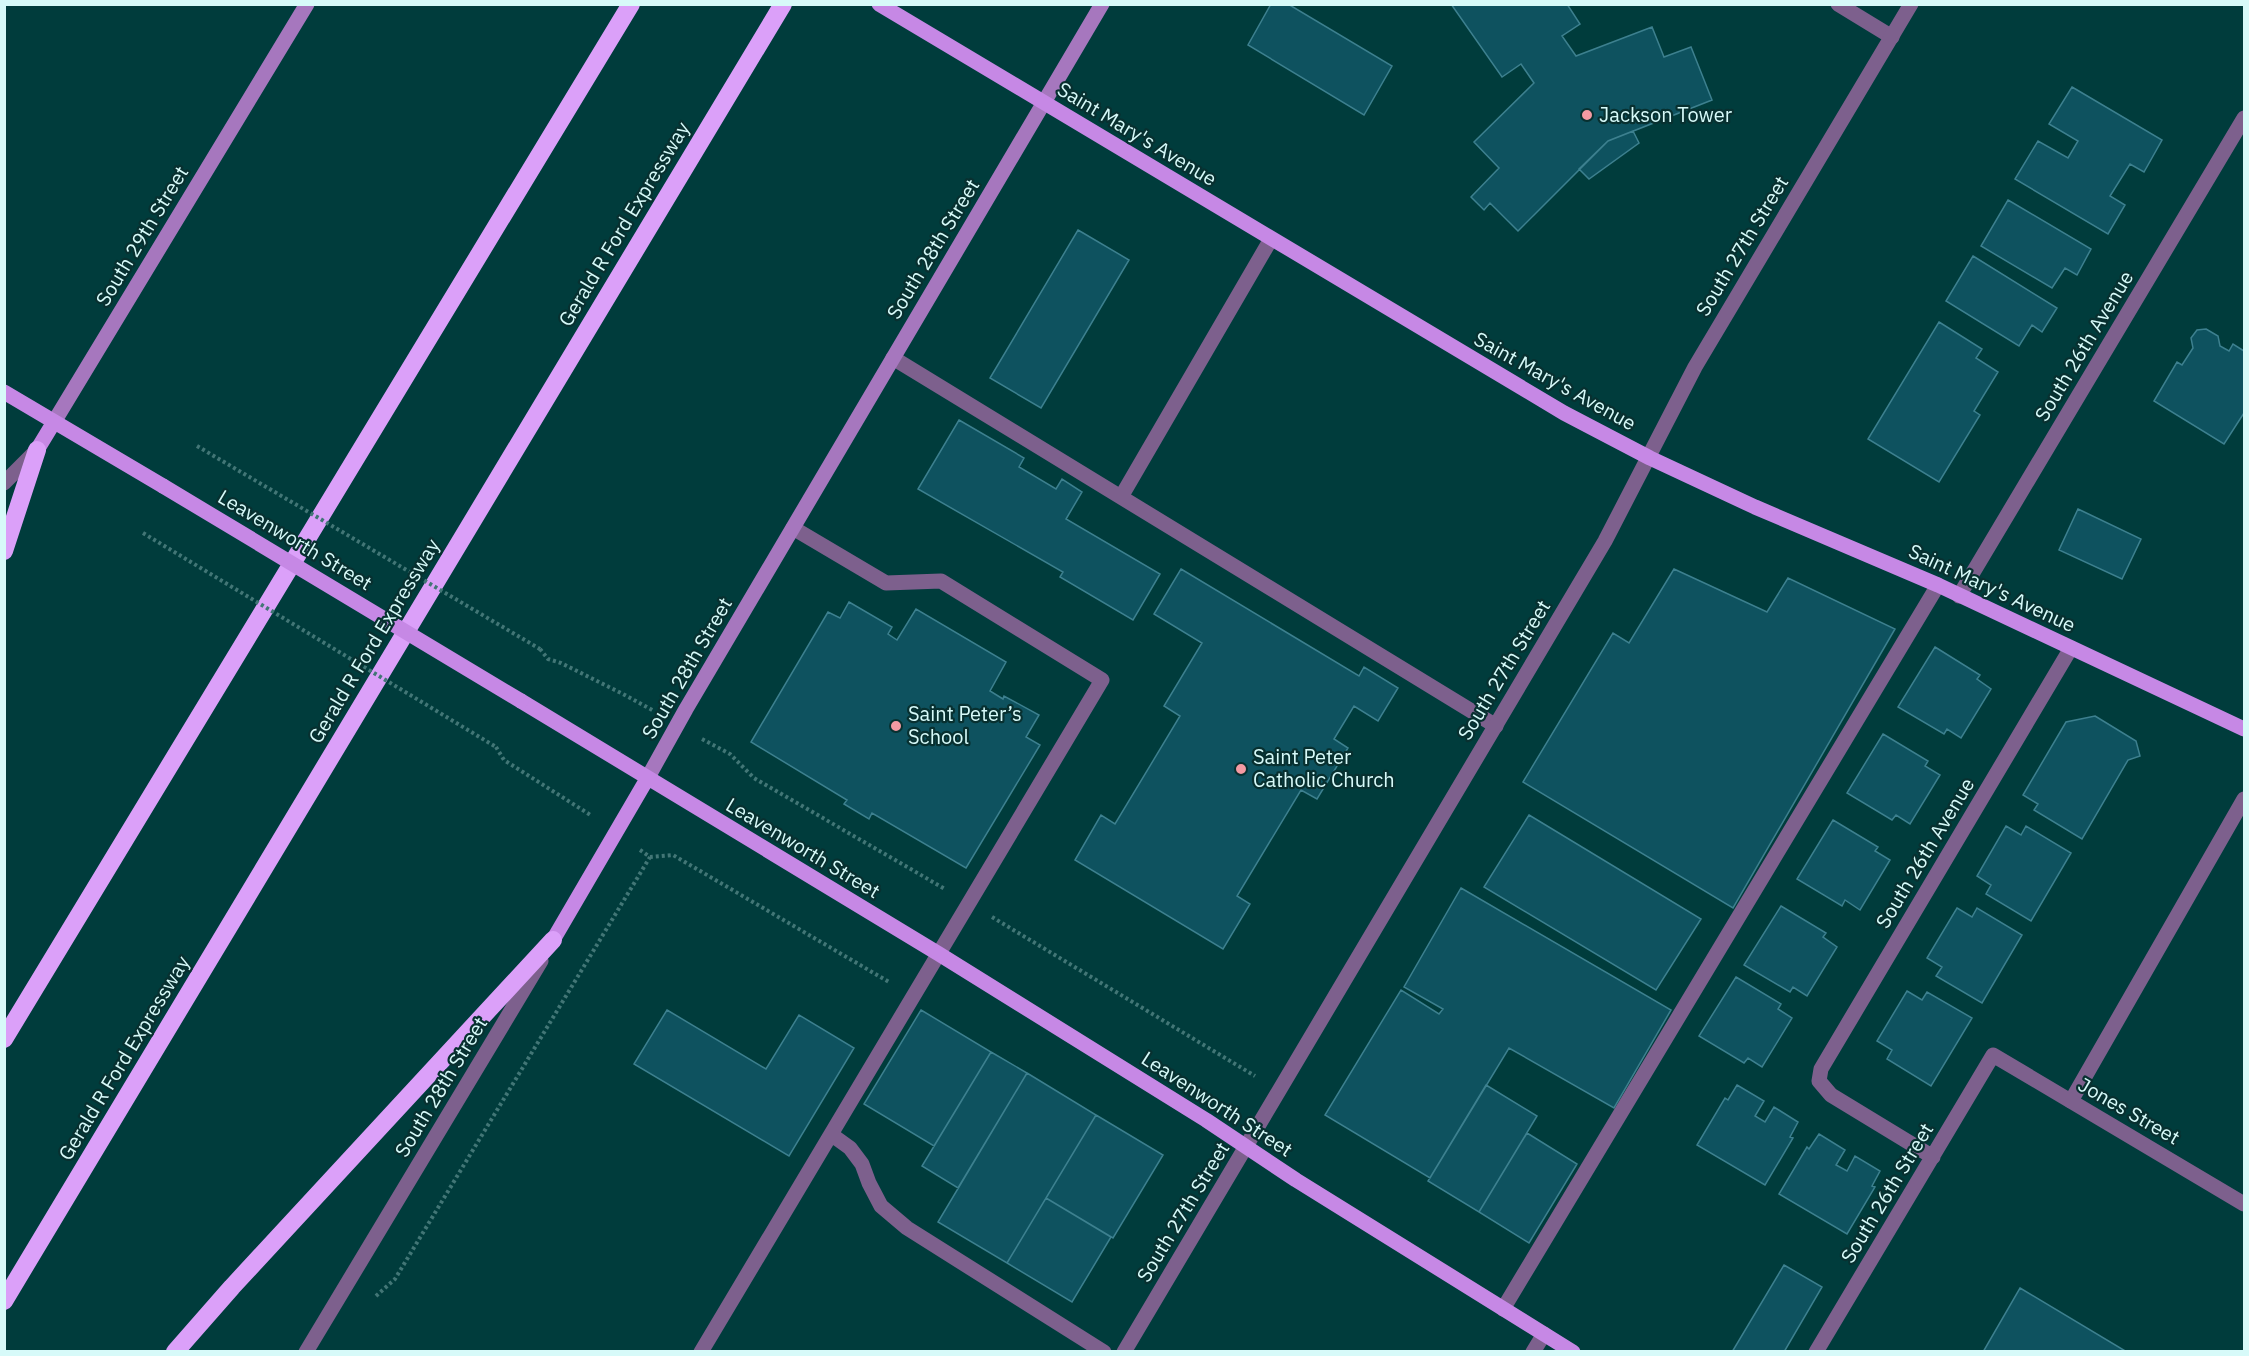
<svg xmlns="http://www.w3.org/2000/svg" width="2249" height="1356" font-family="'IBM Plex Sans',sans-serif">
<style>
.building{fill:#0e525f;stroke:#3d808f;stroke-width:1.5}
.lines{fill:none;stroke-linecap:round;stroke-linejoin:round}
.path{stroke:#427676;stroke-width:4;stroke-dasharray:3 3;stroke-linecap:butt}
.lane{stroke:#7d608d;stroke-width:15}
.street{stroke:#7d608d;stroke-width:15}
.secondary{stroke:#a677be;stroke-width:15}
.primary{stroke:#c688e5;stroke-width:15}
.highway{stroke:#dba0f9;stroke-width:18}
.path-bridge{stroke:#427676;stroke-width:4;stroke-dasharray:3 3;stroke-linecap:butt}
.primary-bridge{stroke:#c688e5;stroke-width:15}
.poi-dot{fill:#f49aa3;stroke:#083030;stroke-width:2}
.labels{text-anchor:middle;stroke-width:4.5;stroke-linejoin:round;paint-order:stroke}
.poi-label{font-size:20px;fill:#d7faf9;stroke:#083030;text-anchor:start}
.street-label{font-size:20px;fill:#d7faf9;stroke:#083030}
</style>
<rect width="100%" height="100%" fill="#003c3c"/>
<path class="building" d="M1271 4H1288L1392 66 1364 115 1248 45Z
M1451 4H1567L1580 24 1562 36 1576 56 1652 27 1664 57 1691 47 1712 100 1608 141 1518 231 1490 203 1484 210 1471 197 1499 168 1474 142 1534 83 1521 64 1502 77Z
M2072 87 2162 140 2144 172 2130 164 2110 196 2125 205 2108 234 2015 179 2038 141 2068 158 2078 141 2049 124Z
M1633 131 1639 143 1589 179 1579 169 1608 141Z
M2008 200 2091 249 2077 275 2065 268 2052 288 1981 246Z
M1078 230 1129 260 1041 408 990 378Z
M1973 256 2057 308 2042 332 2032 325 2019 346 1946 301Z
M1939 322 1982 349 1976 358 1998 372 1974 411 1980 415 1939 482 1868 439Z
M2206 329 2218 336 2220 346 2229 351 2233 344 2244 351V413L2224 444 2154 401 2177 362 2182 365 2193 348 2191 338 2197 330Z
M959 420 1024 458 1019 467 1056 489 1062 479 1082 492 1066 519 1160 574 1133 620 1060 577 1063 572 918 489Z
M2078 509 2141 539 2122 579 2059 550Z
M1181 569 1359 676 1364 667 1398 688 1378 721 1354 706 1334 739 1348 748 1317 799 1301 790 1237 896 1250 904 1223 949 1075 860 1101 815 1115 824 1180 716 1164 706 1202 643 1154 614Z
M1674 569 1767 612 1788 578 1895 629 1733 908 1523 782 1613 633 1629 643Z
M849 602 892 627 888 634 897 640 916 609 1006 662 990 691 1003 699 1004 696 1039 715 1026 737 1040 745 966 868 872 813 869 819 844 804 847 800 751 742 828 612 840 618Z
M1935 647 1980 675 1977 679 1991 689 1961 738 1947 729 1944 734 1898 707Z
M2095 716 2136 741 2140 756 2128 760 2082 839 2034 810 2038 804 2023 795 2066 722Z
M1883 734 1928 761 1925 766 1940 775 1910 824 1896 815 1892 820 1847 793Z
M1529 815 1701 919 1656 990 1484 887Z
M1833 820 1878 847 1875 851 1890 860 1860 910 1845 900 1842 906 1797 879Z
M2006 826 2021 835 2026 826 2071 853 2031 921 1986 894 1991 885 1977 876Z
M1461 888 1671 1010 1614 1108 1509 1048 1430 1178 1325 1115 1401 990 1439 1014 1443 1009 1404 987Z
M1781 906 1826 933 1823 937 1837 947 1807 996 1793 987 1790 992 1744 965Z
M1957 908 1972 917 1977 908 2022 935 1982 1003 1936 976 1942 967 1927 958Z
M1736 977 1781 1004 1778 1009 1792 1018 1762 1067 1748 1058 1744 1063 1699 1036Z
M1907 991 1922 1000 1927 992 1972 1018 1931 1086 1887 1059 1892 1050 1877 1041Z
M667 1010 766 1069 799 1015 854 1048 789 1156 634 1064Z
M921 1010 991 1052 934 1146 864 1104Z
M991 1052 1027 1073 958 1188 922 1166Z
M1027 1073 1096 1115 1007 1263 938 1222Z
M1486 1085 1537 1116 1479 1212 1428 1181Z
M1737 1085 1764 1101 1755 1116 1765 1122 1774 1107 1798 1122 1790 1137 1793 1138 1765 1185 1697 1145 1725 1098 1728 1100Z
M1096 1115 1163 1155 1113 1238 1046 1198Z
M1527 1133 1577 1164 1529 1243 1479 1212Z
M1819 1134 1845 1150 1836 1165 1847 1171 1855 1156 1880 1171 1872 1186 1875 1187 1847 1234 1779 1194 1807 1147 1809 1149Z
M1046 1198 1111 1237 1072 1302 1007 1263Z
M1784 1265 1822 1287 1784 1352H1732Z
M2020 1288 2127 1352H1983Z"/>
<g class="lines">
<path class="path" d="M540 649 548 659 561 663 623 694 654 711
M702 739 730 754 754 778 945 889
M496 747 504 760 592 816
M640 850 650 857 673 855 889 982
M992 917 1255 1076
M376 1296 395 1279 650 857"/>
<path class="lane" d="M1838 4 1892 37
M893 358 1496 726
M1121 497 1271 239
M2071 1101 2244 799
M832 1135 850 1148 862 1164 869 1183 881 1206 907 1228 1104 1352
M1503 1309 1938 585
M701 1352 1102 680 941 581 886 583 793 528
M1533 1352 1544 1334"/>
<path class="street" d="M4 483 37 450
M1959 596 2244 118
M1933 1157 1831 1095 1819 1081 1821 1069 2071 648
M306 1352 541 961
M1124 1352 1605 541 1695 367 1911 4
M1816 1352 1993 1055 2244 1204"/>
<path class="secondary" d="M54 422 307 4
M647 779 686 709 1102 4"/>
<path class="primary" d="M879 4 1564 413 1650 458 1755 507 1938 585 2244 729
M4 392 163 486
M37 450 54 422
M521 701 939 954 1206 1120 1296 1180 1573 1352
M553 940 647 779"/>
<path class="highway" d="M4 551 37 450
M4 1039 631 4
M4 1301 783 4
M175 1352 232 1287 553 940"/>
<path class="path-bridge" d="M197 446 540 649
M143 533 496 747"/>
<path class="primary-bridge" d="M163 486 521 701"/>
</g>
<g class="poi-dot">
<circle cx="1587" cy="115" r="6"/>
<circle cx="896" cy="726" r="6"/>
<circle cx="1241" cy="769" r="6"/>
</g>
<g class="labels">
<g class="poi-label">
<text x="1599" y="122">Jackson Tower</text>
<text x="908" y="721">Saint Peter’s<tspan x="908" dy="23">School</tspan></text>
<text x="1253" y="764">Saint Peter<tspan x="1253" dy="23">Catholic Church</tspan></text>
</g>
<g class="street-label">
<text transform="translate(1137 134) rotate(31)" y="7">Saint Mary's Avenue</text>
<text transform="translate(624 224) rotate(-59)" y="7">Gerald R Ford Expressway</text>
<text transform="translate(142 236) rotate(-59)" y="7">South 29th Street</text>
<text transform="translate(1742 246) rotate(-59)" y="7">South 27th Street</text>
<text transform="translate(933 249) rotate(-59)" y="7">South 28th Street</text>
<text transform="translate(2084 346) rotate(-59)" y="7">South 26th Avenue</text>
<text transform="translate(1555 381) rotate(29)" y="7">Saint Mary's Avenue</text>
<text transform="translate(295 540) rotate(31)" y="7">Leavenworth Street</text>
<text transform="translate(1992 588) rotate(25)" y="7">Saint Mary's Avenue</text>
<text transform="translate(374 641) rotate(-59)" y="7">Gerald R Ford Expressway</text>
<text transform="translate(687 668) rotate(-60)" y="7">South 28th Street</text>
<text transform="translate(1504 670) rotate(-59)" y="7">South 27th Street</text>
<text transform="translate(803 848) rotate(31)" y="7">Leavenworth Street</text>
<text transform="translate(1925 853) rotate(-59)" y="7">South 26th Avenue</text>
<text transform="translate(124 1058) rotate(-59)" y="7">Gerald R Ford Expressway</text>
<text transform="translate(441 1087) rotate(-59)" y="7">South 28th Street</text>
<text transform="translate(1217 1104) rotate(33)" y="7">Leavenworth Street</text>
<text transform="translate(2129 1111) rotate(30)" y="7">Jones Street</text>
<text transform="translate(1887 1193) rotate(-59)" y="7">South 26th Street</text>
<text transform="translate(1183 1212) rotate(-59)" y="7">South 27th Street</text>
</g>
</g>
<rect width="2249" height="1356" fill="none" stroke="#d7faf9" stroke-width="12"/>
</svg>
